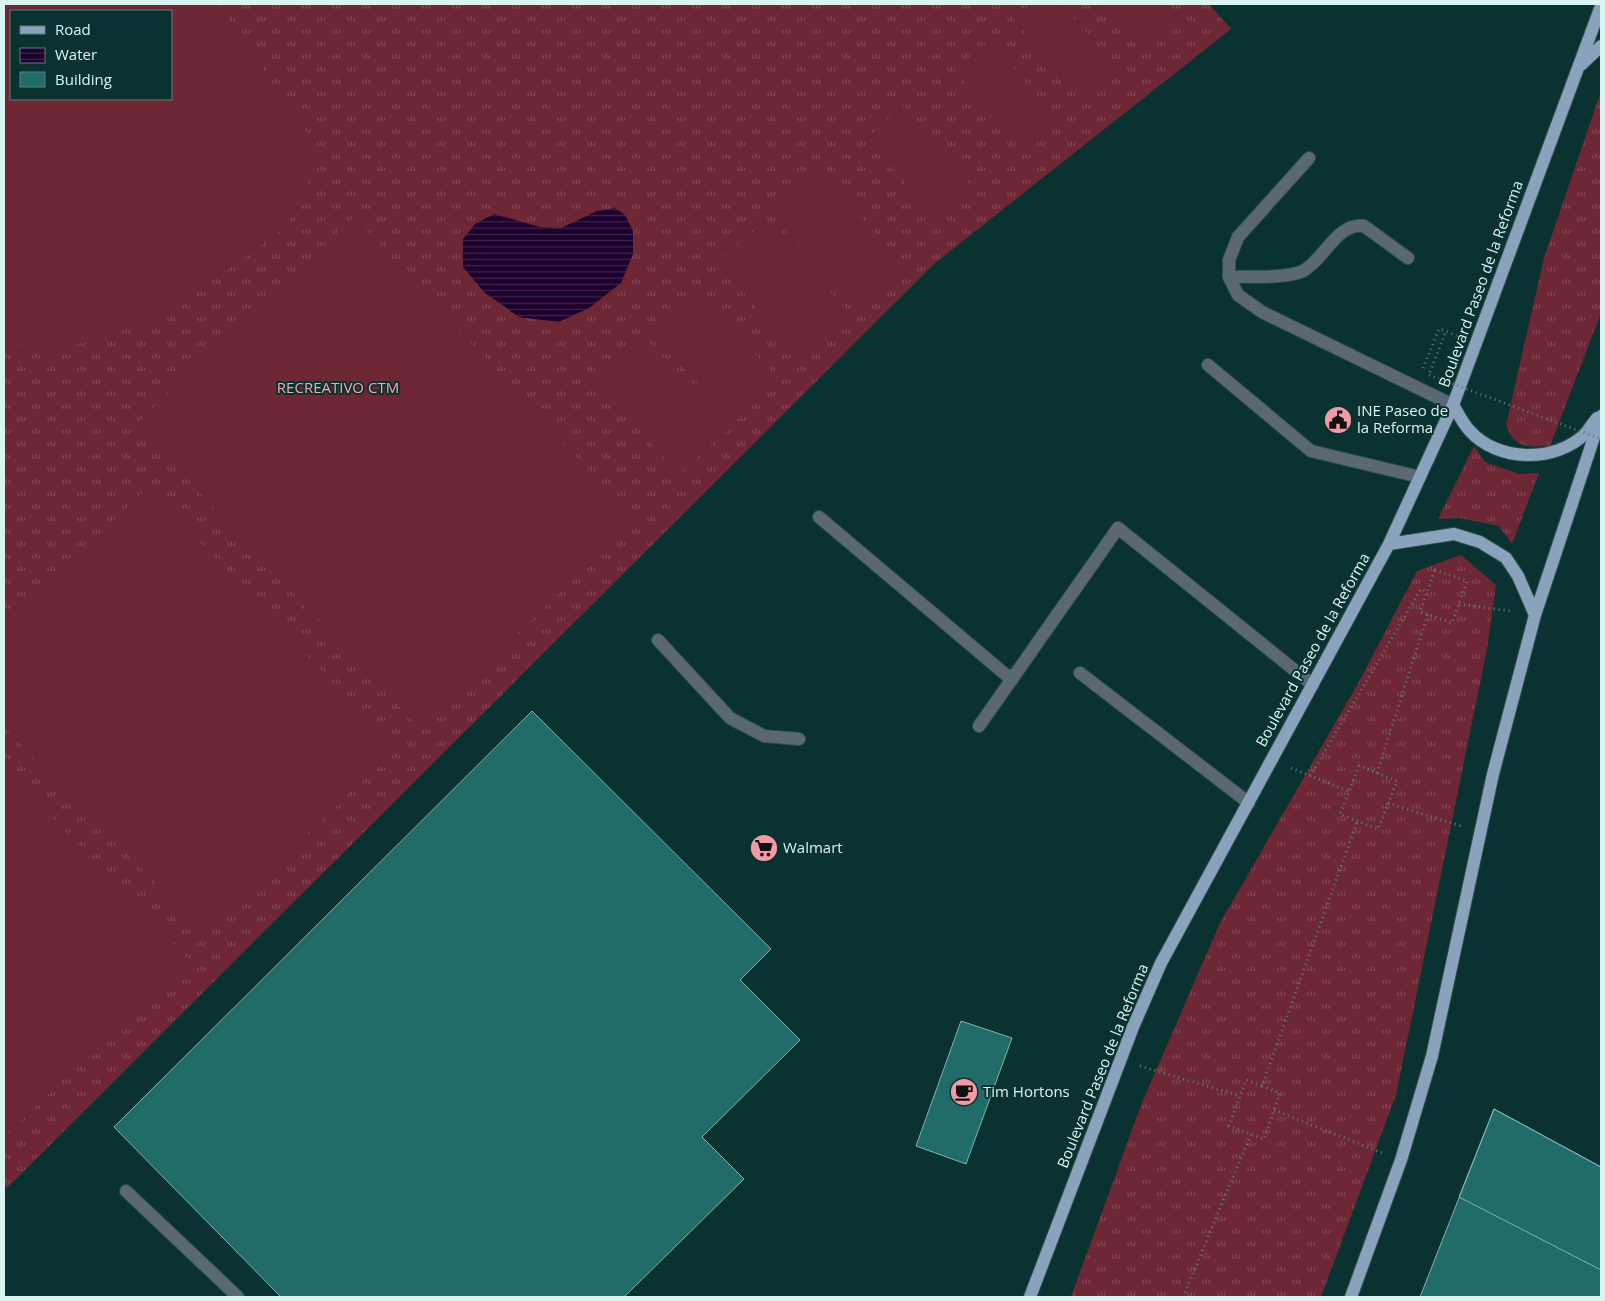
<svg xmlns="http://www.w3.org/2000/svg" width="1605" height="1301" font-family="'Open Sans',sans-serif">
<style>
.grass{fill:url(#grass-tufts);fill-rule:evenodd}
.pitch{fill:#6e2735;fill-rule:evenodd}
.water{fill:url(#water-rules)}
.building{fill:#216c69;stroke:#7fb2af}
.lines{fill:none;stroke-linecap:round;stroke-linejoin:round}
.lane-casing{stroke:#2b5150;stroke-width:14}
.primary-casing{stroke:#2b5150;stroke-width:14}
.path{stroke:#597c7a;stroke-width:3;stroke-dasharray:1 4;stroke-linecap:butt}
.lane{stroke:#5c6774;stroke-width:12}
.primary{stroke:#8ba2bc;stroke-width:12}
.path-bridge{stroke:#597c7a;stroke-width:3;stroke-dasharray:1 4;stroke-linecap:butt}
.labels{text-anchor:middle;stroke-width:4;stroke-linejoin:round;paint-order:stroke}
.street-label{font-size:15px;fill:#daf4f2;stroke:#0a3231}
.park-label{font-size:15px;fill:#f4a8b1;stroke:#0a3231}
.poi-label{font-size:15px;fill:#daf4f2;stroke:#0a3231;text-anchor:start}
</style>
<defs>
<pattern id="grass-tufts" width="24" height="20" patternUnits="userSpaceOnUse" patternTransform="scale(1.25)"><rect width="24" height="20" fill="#6e2735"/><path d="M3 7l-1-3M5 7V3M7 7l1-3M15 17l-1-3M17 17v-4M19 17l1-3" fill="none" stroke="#824753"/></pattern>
<pattern id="water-rules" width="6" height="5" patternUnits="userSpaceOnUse" patternTransform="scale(1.25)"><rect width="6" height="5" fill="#1d002d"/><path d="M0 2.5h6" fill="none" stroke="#3d264c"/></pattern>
</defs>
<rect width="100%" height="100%" fill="#0a3231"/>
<path class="grass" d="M4 4H1209L1231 29 934 264 7 1188 4 1185ZM11 11H171V99H11Z
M1601 91V313L1550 446C1527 447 1515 449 1506 425L1544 258Z
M1474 446 1485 462 1519 474 1539 473 1512 544 1499 526 1459 518 1438 519Z
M1461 555 1496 585 1487 649 1396 1095 1321 1297H1071L1141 1105 1220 923 1360 680 1417 571Z"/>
<path class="pitch" d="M4 4H218L313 141 307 190 287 226 226 271 146 321 63 349 4 344ZM171 11V99H11V11Z
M1030 4H1061L1114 65 1079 96 1013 19Z
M1101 4H1164L1173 15 1138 46Z
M990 40 1055 117 1020 147 954 70Z
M904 106 970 184 933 216 867 138Z
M822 173 903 265 853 308 772 214Z
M354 217 635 520 419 728 136 424Z
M767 220 849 313 799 357 717 262Z
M699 290 780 382 732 423 652 331Z
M645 337 728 430 679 474 596 380Z
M148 487 395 749 204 933 4 727V628Z
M4 767 188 959 4 1137Z"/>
<path class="water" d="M615 208 625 215 633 231V254L621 283 589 308 559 322 519 317 484 292 463 267V239L475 224 494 214 540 227 561 228 597 211Z"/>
<path class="building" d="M532 711 771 949 740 980 800 1040 702 1137 744 1179 624 1297H281L114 1127Z
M961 1021 1012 1038 966 1164 916 1146Z
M1494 1109 1601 1167V1297H1420Z
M1494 1109 1601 1167V1270L1459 1197Z"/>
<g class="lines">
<defs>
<path id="lane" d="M1309 158 1238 237 1229 260V277L1238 295 1262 312 1453 405
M1229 277C1249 276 1286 279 1303 271 1324 260 1337 222 1364 226L1408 258
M1208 365 1311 451 1420 477
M819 517 1012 680
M658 640 730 718 764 736 799 739
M1080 673 1249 803
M979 726 1118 528 1313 685
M126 1191 238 1297"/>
<path id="primary" d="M1581 65 1601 46
M1453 405C1458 413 1463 424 1470 431 1498 462 1555 463 1585 434 1589 429 1593 423 1597 418
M1389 544 1454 534 1480 542 1506 558 1518 576 1535 615
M1030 1297 1133 1027 1161 963 1389 544 1453 405 1601 6
M1351 1297 1401 1160 1432 1056 1493 774 1535 615 1601 416"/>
</defs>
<use href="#lane" class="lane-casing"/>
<use href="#primary" class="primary-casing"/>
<path class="path" d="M1423 368 1439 329 1446 331
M1430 372 1446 331 1457 336
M1435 570 1467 581 1452 623 1420 612Z
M1459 604 1510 611
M1291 768 1348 791
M1377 773 1397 781 1378 829 1340 814 1359 766 1377 773 1428 614
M1310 776 1421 589 1427 591
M1388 803 1461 826
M1140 1066 1240 1096
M1262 1086 1280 1093 1264 1139 1229 1126 1246 1080 1262 1086 1357 822
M1274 1110 1382 1153
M1183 1297 1251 1134"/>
<use href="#lane" class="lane"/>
<use href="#primary" class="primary"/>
<path class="path-bridge" d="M1429 375 1601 439"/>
</g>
<defs>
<symbol id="civic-disc" viewBox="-11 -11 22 22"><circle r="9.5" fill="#f49aa6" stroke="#0a3231"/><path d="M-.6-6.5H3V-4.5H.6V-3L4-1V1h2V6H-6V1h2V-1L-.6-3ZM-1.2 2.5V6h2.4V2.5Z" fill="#111"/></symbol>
<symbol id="supermarket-disc" viewBox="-11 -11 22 22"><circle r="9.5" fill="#f49aa6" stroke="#0a3231"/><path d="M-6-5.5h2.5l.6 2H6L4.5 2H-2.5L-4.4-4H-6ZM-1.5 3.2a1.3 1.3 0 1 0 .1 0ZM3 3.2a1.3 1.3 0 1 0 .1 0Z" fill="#111"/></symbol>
<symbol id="cafe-disc" viewBox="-11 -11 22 22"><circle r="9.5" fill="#f49aa6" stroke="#0a3231"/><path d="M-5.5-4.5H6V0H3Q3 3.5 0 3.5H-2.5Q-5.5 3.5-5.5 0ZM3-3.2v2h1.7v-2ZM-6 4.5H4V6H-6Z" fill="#111"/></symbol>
</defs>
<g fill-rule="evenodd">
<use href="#civic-disc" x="1322" y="404" width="32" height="32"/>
<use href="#supermarket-disc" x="748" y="832" width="32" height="32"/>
<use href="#cafe-disc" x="948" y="1076" width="32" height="32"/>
</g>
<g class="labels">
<g class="street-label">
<text transform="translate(1481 284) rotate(-70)" y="5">Boulevard Paseo de la Reforma</text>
<text transform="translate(1313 650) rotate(-61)" y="5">Boulevard Paseo de la Reforma</text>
<text transform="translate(1103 1066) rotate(-68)" y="5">Boulevard Paseo de la Reforma</text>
</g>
<g class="park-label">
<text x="338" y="393">RECREATIVO CTM</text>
</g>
<g class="poi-label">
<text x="1357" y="416">INE Paseo de<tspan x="1357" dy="17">la Reforma</tspan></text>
<text x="783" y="853">Walmart</text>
<text x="983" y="1097">Tim Hortons</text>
</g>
</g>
<rect width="1605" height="1301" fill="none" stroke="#daf4f2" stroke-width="10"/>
<rect x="10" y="10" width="162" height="90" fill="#0a3231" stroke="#5d807e"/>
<rect x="20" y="26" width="25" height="8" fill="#8ba2bc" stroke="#5d807e"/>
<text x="55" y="35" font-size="15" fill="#daf4f2">Road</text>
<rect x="20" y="48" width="25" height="15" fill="url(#water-rules)" stroke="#5d807e"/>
<text x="55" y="60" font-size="15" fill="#daf4f2">Water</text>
<rect x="20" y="72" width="25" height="15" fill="#216c69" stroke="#5d807e"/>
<text x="55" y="85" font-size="15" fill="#daf4f2">Building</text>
</svg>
